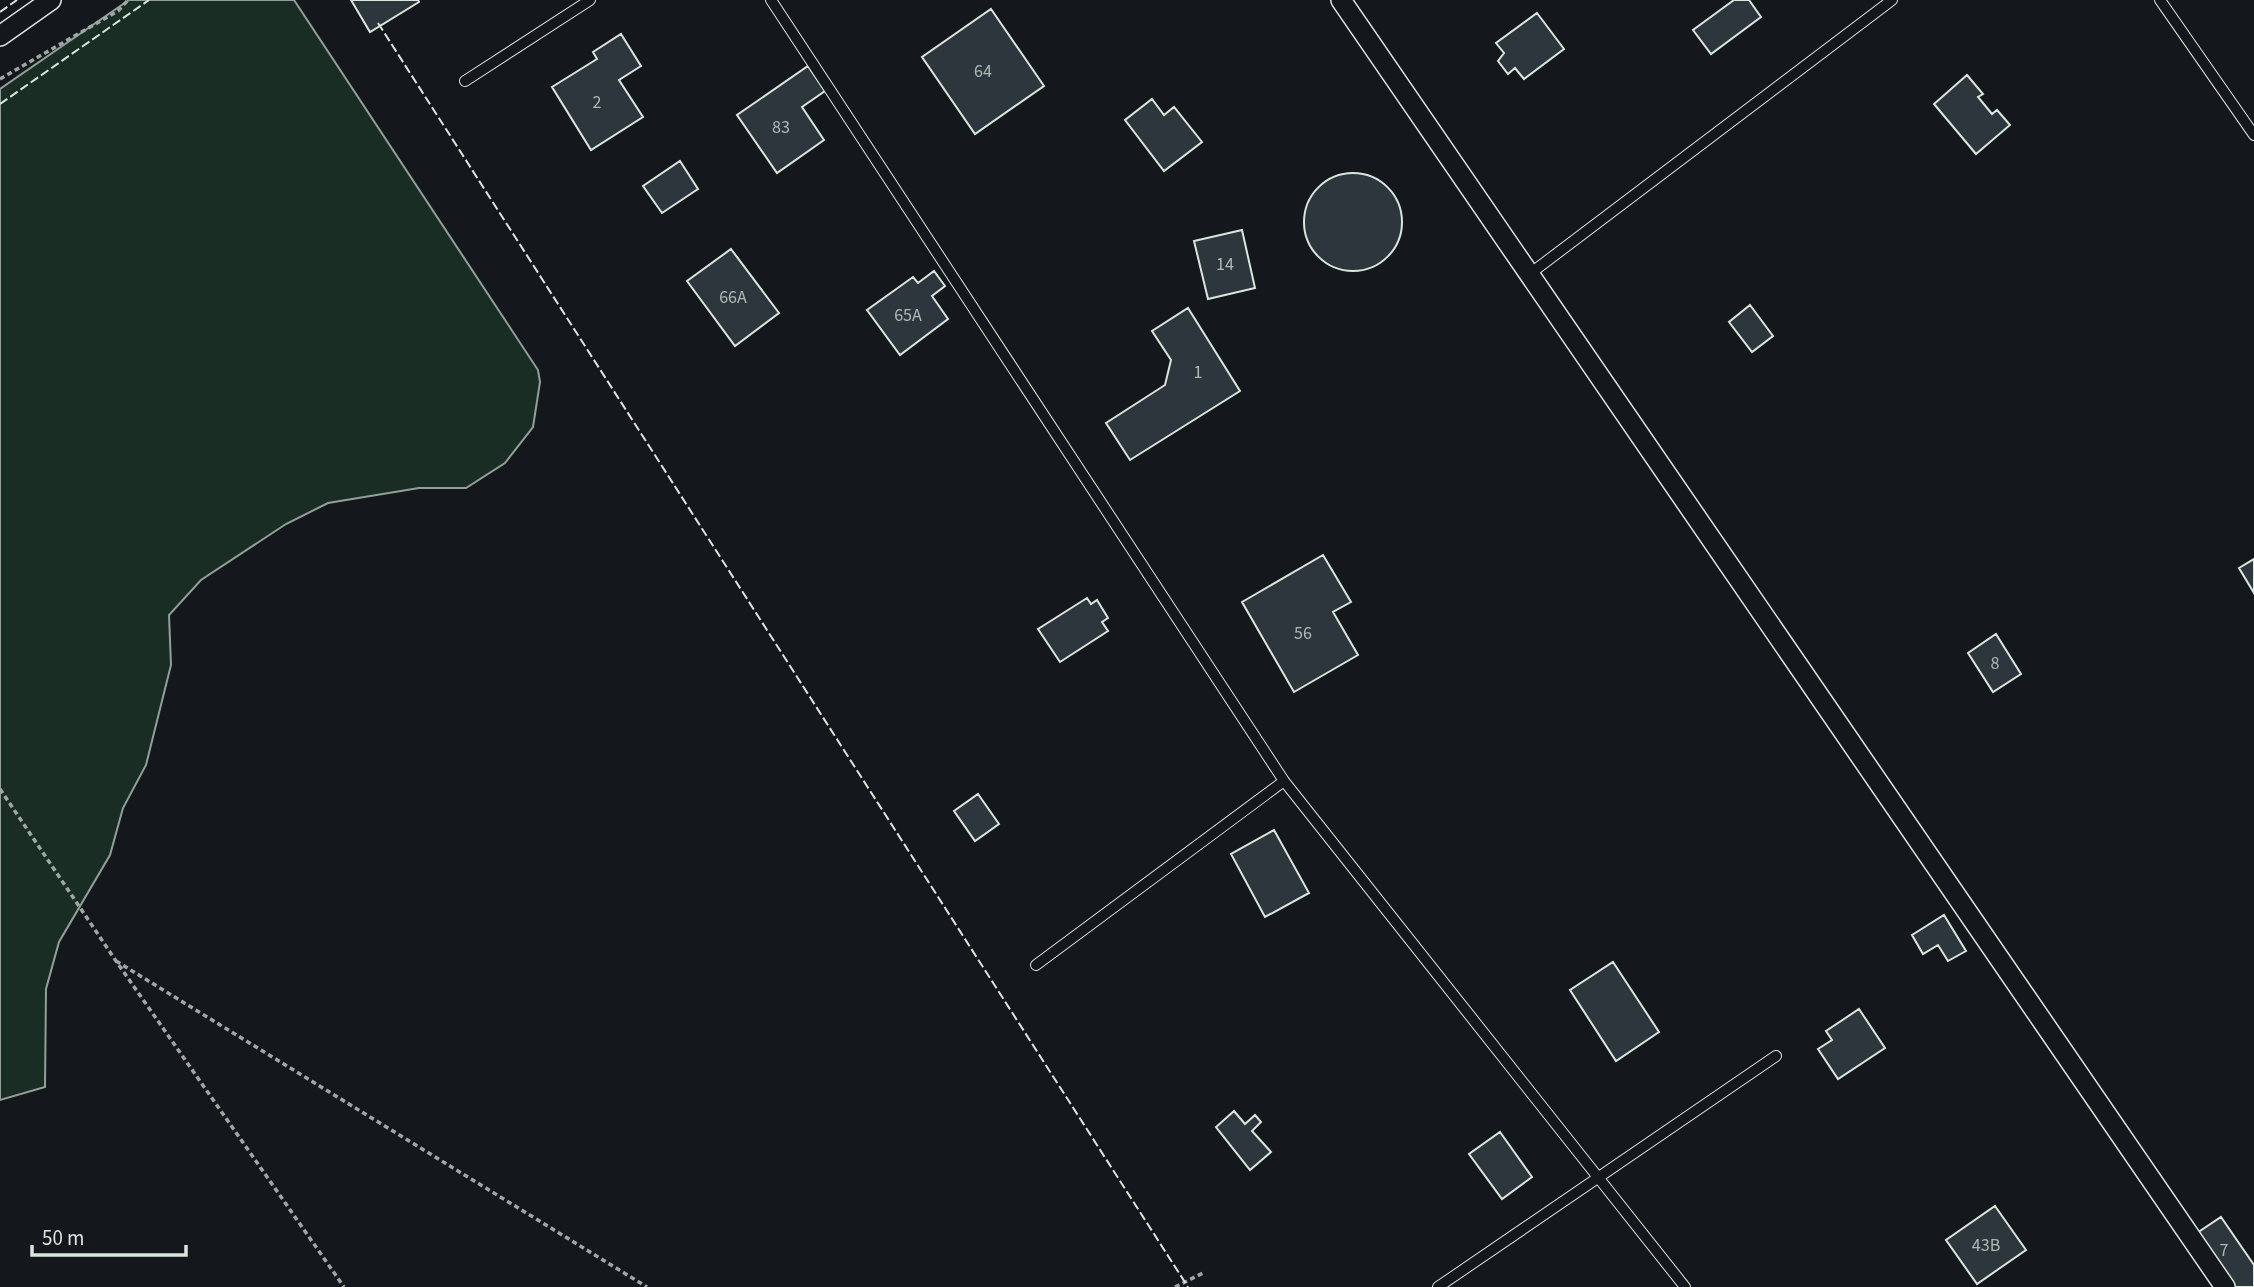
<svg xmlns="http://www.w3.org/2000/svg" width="2254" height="1287" font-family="'Source Sans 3',sans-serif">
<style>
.green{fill:#1a2d24;stroke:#939e99;stroke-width:2}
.building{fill:#2c363c;stroke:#d8e6dc;stroke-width:2}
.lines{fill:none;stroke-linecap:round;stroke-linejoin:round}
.lane-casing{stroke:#d8e6dc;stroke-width:12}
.street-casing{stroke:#d8e6dc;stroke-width:22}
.path{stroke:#9da8a2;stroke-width:3.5;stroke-dasharray:5 3.5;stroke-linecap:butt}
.lane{stroke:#14181c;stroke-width:10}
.street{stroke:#14181c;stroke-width:19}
.fence{stroke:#d8e6dc;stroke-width:2;stroke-dasharray:9 3.5;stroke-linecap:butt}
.labels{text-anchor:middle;stroke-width:5;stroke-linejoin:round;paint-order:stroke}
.number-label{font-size:18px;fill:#adbab4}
</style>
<rect width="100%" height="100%" fill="#14181c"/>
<path class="green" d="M129 0H294L538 370 540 382 533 427 505 463 466 488H419L328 503 286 524 201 580 169 615 171 665 146 765 123 808 110 855 59 942 46 989 45 1087 0 1100V89Z"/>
<path class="building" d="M351 0H418L419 2 370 32Z
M1734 0H1749L1761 17 1711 54 1693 30Z
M991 9 1044 86 975 134 922 57Z
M1537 13 1564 49 1524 79 1515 68 1508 74 1498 61 1504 53 1496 43Z
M621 34 641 66 619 80 643 117 591 150 552 87 597 59 593 52Z
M808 66 825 91 802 107 824 140 777 173 737 115Z
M1967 75 1983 94 1978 97 1992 114 1997 110 2010 125 1976 154 1934 104Z
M1152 99 1164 115 1174 107 1202 142 1164 171 1125 120Z
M680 161 698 189 662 213 643 186Z
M1304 222a49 49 0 1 1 98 0a49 49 0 1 1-98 0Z
M1242 230 1255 288 1208 299 1194 241Z
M731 249 779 313 735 346 687 281Z
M934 271 945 286 932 296 948 319 900 355 867 310 913 277 918 283Z
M1750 305 1773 336 1752 352 1729 322Z
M1188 308 1240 391 1130 460 1106 423 1165 385 1171 360 1152 331Z
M1323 555 1351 602 1333 612 1358 655 1294 692 1242 602Z
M2254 559V593L2239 568Z
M1087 598 1091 604 1097 600 1108 618 1102 622 1108 631 1060 662 1038 629Z
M1996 634 2021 674 1993 692 1968 653Z
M978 794 999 824 975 841 954 811Z
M1274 830 1309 893 1265 917 1231 854Z
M1944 915 1966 951 1948 961 1938 945 1923 954 1912 935Z
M1613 962 1659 1032 1616 1061 1570 990Z
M1859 1009 1885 1048 1838 1079 1818 1049 1832 1040 1826 1031Z
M1234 1111 1245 1124 1255 1115 1261 1122 1252 1131 1271 1152 1250 1170 1216 1127Z
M1500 1132 1532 1177 1502 1199 1469 1154Z
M1995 1206 2026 1250 1977 1284 1946 1240Z
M2221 1217 2254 1265V1287H2230L2194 1235Z"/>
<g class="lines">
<defs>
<path id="lane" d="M771 0 1284 781 1685 1287
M2160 0 2254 135
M465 81 590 0
M1531 273 1892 0
M1036 965 1284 781
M1438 1287 1776 1056"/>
<path id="street" d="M1341 0 2225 1287
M0 36 51 0"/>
</defs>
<use href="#lane" class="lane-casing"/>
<use href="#street" class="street-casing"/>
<path class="path" d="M0 79 118 11 128 0
M0 789 116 961 344 1287
M116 961 647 1287
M1175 1287 1203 1273"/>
<use href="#lane" class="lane"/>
<use href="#street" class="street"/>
<path class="fence" d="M0 12 17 0
M378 23 1188 1287
M0 104 149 0"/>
</g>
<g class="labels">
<g class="number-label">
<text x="983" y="77">64</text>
<text x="597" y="108">2</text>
<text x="781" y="133">83</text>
<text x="1225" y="270">14</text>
<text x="733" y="303">66А</text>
<text x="908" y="321">65А</text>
<text x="1198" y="378">1</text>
<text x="1303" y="639">56</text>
<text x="1995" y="669">8</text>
<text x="1986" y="1251">43В</text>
<text x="2224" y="1256">7</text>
</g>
</g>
<path d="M32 1245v10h154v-10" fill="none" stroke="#d8e6dc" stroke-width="3.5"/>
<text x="42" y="1245" font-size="21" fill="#d8e6dc" stroke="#14181c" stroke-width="5" paint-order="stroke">50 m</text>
</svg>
